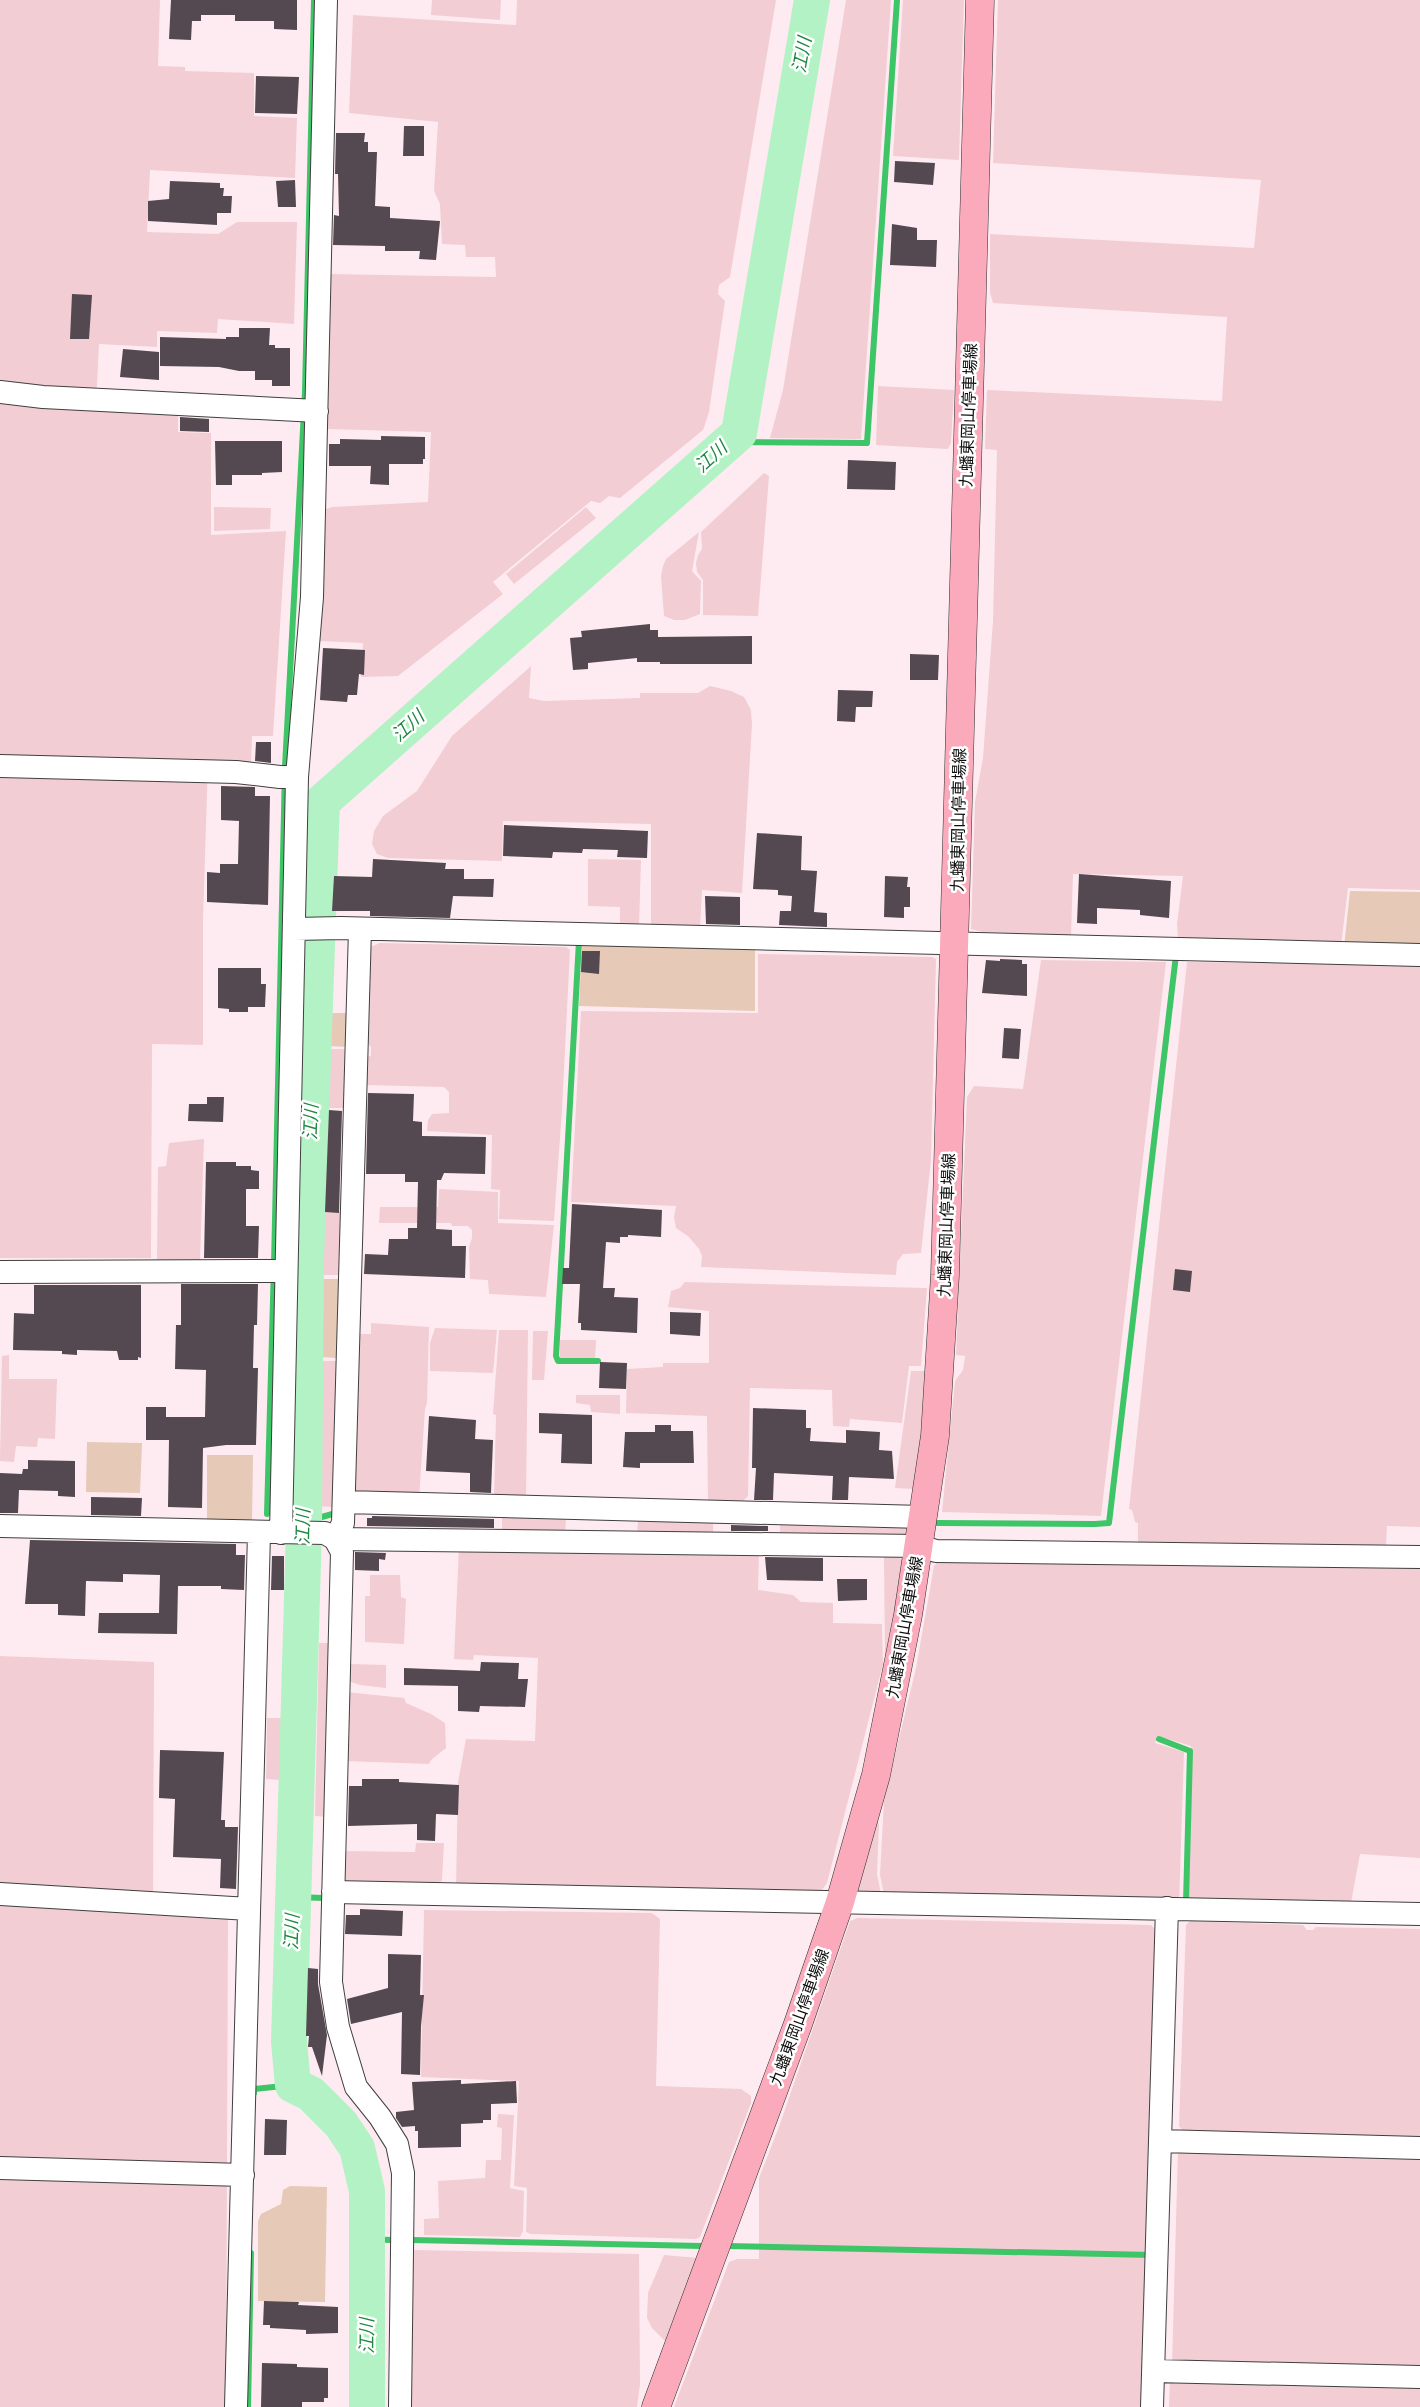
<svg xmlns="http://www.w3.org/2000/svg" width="1420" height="2407" font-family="Georgia,'Noto Sans JP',serif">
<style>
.farmland{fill:#f2cdd4}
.green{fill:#e6c9b7}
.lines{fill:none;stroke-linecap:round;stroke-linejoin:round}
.stream{stroke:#3ec567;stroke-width:6}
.river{stroke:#b3f2c5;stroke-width:36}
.building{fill:#544950}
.minor-casing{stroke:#3f3f3f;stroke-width:24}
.secondary-casing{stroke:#2e2e2e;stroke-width:29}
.minor{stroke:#fff;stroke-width:22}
.secondary{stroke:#faaabb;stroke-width:28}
.labels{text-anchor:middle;stroke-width:5;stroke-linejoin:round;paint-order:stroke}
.street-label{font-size:16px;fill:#0c0c0c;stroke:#fff}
.water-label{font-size:18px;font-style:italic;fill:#1c8841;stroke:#fff}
</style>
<rect width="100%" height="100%" fill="#feebf1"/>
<path class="farmland" d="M0 0H160L158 66 185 67V71L254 73V116L297 118 295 178 150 170 147 232 218 234 237 222H297L294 324 218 319 217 333 157 331V347L99 344 96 405 178 410V432L211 433V535L286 531 273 736H252L251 763 208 762 203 921V1045L152 1044 151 1258H0Z
M432 0H501L500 20 431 15Z
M517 0H776L730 277 719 285 718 294 725 301 709 412 703 430 620 498 609 496 600 503 591 501 493 582 503 594 398 676 361 677 363 643 320 641 326 509 332 507 428 502 431 432 328 429 330 274 496 277 495 257H466L465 245 442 244 440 204 434 191 438 122 349 113 353 15 516 25Z
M846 0H891L861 439 770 438 783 390Z
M903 0H964L959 160 893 156Z
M998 0H1420V890L1348 888 1341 946 1178 941 1177 924 1183 876 1073 874 1071 935 983 932 971 929 975 802 983 758 993 621 997 450 985 449 987 390 1222 401 1227 317 993 303 990 293V234L1254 248 1261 180 993 163Z
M878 386 954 390 951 443 948 449 876 445Z
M764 473 769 476 758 616 703 615V580L697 572 696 563 698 555 702 549 701 532Z
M214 507 271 508 270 529 214 531Z
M586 507 596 518 514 584 506 574Z
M699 532 692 571 701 581 700 614 685 620H674L664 616 661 576 663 566 666 559Z
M531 666 529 698 544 701 640 698V693H698L710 686 731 691 744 697 751 710 752 724 742 893 702 890 700 928 651 926V824L503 821 502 861 388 858 377 854 372 844 374 831 383 816 417 791 452 736Z
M588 859 641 860 639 927H620V907L588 906Z
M380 943 566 947 570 950 562 1110 554 1221 499 1219 500 1190 491 1189 492 1135 427 1131 428 1120 432 1114 449 1113V1092L444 1087 364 1085 365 1057 371 1056V1047L366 1041 368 948Z
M758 954 932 957 936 959 931 1160 921 1253 903 1254 897 1262 896 1275 701 1267 702 1256 699 1249 689 1237 676 1228 674 1217 676 1206 571 1202 581 1011 758 1013Z
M1041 960 1166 962 1101 1516 942 1512 955 1381 963 1370 965 1356 956 1355 967 1097 974 1086 1023 1089Z
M1187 962 1420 965V1527L1387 1526 1386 1546 1138 1542V1523L1135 1522 1132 1510 1129 1509Z
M329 1049H345L344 1108H327Z
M204 1139 200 1260H157L158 1167 166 1166 169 1143Z
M439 1189 498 1192V1223L554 1225 546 1297 489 1294 488 1280 470 1279 469 1247 472 1238V1230L468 1226H452L451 1223H379L380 1207H438Z
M325 1212H344L341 1275H323Z
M685 1282 927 1288 921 1366H909L902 1423 850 1419 849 1427 833 1426 832 1390 750 1388 748 1496 742 1502 708 1504 707 1416 626 1413 627 1369 663 1367V1363H709V1311L668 1307 671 1291 680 1288Z
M371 1323 429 1327 427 1403 425 1409 419 1499 357 1496 351 1486 357 1334H371Z
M435 1328 497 1330 493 1373 430 1371V1343Z
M499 1330H528L526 1500 494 1499 496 1415 493 1414Z
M533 1331H548L544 1380H532Z
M560 1340H596L595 1359H560Z
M9 1355V1379H57L55 1439 38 1438 37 1447 16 1446 14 1462 0 1461 2 1356Z
M319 1361H337L332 1507 317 1506Z
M911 1371H928L925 1420 915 1489 895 1488Z
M576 1395H620V1414L591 1412 590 1405 576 1403Z
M502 1516 566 1518 565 1537 502 1534Z
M638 1521 713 1523V1537L637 1536Z
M780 1523 911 1526 909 1538 780 1541Z
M459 1546 759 1553 758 1590 793 1595 801 1602 833 1603V1623L882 1624 883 1664 827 1883 821 1891 456 1887 458 1782 466 1739 535 1741 538 1658 474 1655 473 1660 454 1659Z
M895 1555 906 1562 885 1663 884 1556Z
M941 1558 1420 1566V1858L1360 1854 1350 1908 1188 1905 1191 1746 1158 1736 1155 1743 1184 1752 1179 1905 884 1895 880 1875 884 1801 916 1668 934 1566Z
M370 1575H400L401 1597 406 1599 404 1644 365 1642V1596H370Z
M319 1643H333L328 1817 315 1816Z
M0 1656 154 1662 153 1913 228 1914 226 2407H0Z
M348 1664 386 1665V1688L360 1685 348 1681Z
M346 1692 404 1698 406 1703 431 1714 445 1723 446 1748 431 1760 429 1764 345 1761Z
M267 1718H281L280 1780 266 1779Z
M876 1819 879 1824 877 1875 882 1898 857 1894Z
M416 1843H444L442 1880 438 1886 350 1885 344 1877V1851L415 1852Z
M424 1910 652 1913 660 1919 656 2086 741 2089 751 2096V2103L700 2237 696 2239 531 2234 526 2232 527 2188 514 2186 519 2081 421 2077Z
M858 1918 1151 1925 1162 1936 1146 2407H674L729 2262 737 2259H759V2178L780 2124 850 1921Z
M1190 1921 1303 1925 1307 1930H1313L1316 1927 1420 1929V2141L1186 2134 1179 2126 1186 1925Z
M498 2114 514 2115 510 2188 524 2191 523 2231 520 2237 424 2235V2219L439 2218 438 2181 485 2178 486 2160H501L502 2128 497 2127Z
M1178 2149 1420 2155V2372L1172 2366Z
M412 2250 639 2254 640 2384 637 2407H410Z
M664 2255 698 2258 665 2341 652 2328 647 2318 648 2293Z
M1170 2380 1420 2386V2407H1169Z"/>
<path class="green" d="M1350 891 1420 892V950L1344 947Z
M582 944 755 948V1011L579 1006Z
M330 1013H348L347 1047 329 1046Z
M322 1279H340L336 1358 320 1357Z
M87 1442 142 1443 140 1493 86 1492Z
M207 1455H253L252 1524 207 1521Z
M290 2186 327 2187 325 2302 258 2301V2221L261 2214 281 2204 283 2190Z"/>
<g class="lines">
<path class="stream" d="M728 442 867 443 897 0
M579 941 556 1356 558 1361H598
M267 1514 274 1265 285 767 305 392 314 0
M304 1522 336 1513V1509
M937 1523 1095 1524 1109 1523 1176 955
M1159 1739 1190 1751 1186 1902
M292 1897 325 1898
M254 2093V2089L293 2085
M367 2239 391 2240
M411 2240 702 2246
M727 2246 1152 2255
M248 2407 251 2253"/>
<path class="river" d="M367 2407V2191L357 2148 341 2124 311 2094 293 2085 289 2042 304 1528 306 1261 322 802 739 433 812 0"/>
</g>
<path class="building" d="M171 0H297V30L274 29V21H235V15H201V21H192L191 40 169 39Z
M256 76 299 77 297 114 255 113Z
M404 126H424V156H403Z
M336 133H365L364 142H368V152H377L375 206 390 207V218L440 221 436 260 419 259 420 251H385V246L333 245 334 215 339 216 338 174H335Z
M895 161 935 163 933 185 894 182Z
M295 180 296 207H278L276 181Z
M170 181 220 183V188H224L223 196H232L231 213H217V225L148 221V201L169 199Z
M892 224 917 228V240H937L936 267 890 265Z
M72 294 92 295 89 339H70Z
M239 328H270L269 345H275V348H290V386H272V380H255V371H239L219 367 160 366V337L226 339V337H239Z
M123 349 159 352V380L120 377Z
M180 417 209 419V432L180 431Z
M381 436 425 437V459H423V464H389V485L370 484 371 466H329V444H340V439L381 440Z
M215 441H282V472L262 473V475H232V485H216Z
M848 460 896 462 895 490 847 489Z
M650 624V630H658V637L752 636V664H660V662H637V658L588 663V669L573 670 570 638 582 637 581 631Z
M323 648 365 650 364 675 359 674 357 695H348L347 702 320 700Z
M910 654 939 655 938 680H910Z
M838 690 873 691 872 707H856L855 722 837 721Z
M256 742H271V763L255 761Z
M221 786 255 787V796H270L268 905 207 902V872L220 873V864H238L239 821 221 820Z
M504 825 648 831 647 858 617 857 618 850 583 849 582 853 553 852 552 858 503 856Z
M757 833 802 836 801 870 817 871 814 912 827 913V927L779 925 780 911H791L792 896 778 895V890L753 889Z
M373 859 446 863 445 869H464V879H494L493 897 453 896 450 918 370 916V911H332L334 876 372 877Z
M1079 874 1171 881 1169 918 1140 915V910L1097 908V924L1077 923Z
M885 876 908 877 907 887H910V907H904V918L884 917Z
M705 896 740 897V925L706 924Z
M582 951H600L599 974 581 972Z
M1000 959 1022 960V964H1027V996L982 993 986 960 1000 961Z
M218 968H261V984H266L265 1007H248V1012H229V1009L218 1008Z
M1004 1028 1021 1029 1019 1059 1002 1058Z
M368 1093 414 1094 413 1121 422 1122V1136L486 1137 485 1174 444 1173 441 1180H437L436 1229 452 1230V1246H466L465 1278 364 1274 365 1254 388 1255 389 1239H408V1228H417L418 1182H405V1174H366Z
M207 1097H224L223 1122 188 1121 189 1104H207Z
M329 1110 342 1111 339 1213 325 1212Z
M206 1162H236V1166H251V1170L259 1171V1189H246V1226H259L258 1258H204Z
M572 1204 662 1210 661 1237 628 1235V1237H620V1243L606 1242 603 1288H615L614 1297 638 1298 637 1333 581 1330V1323H578L580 1284H562L563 1268H569Z
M1175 1269 1192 1271 1190 1292 1173 1290Z
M181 1284H258L257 1325H254L253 1368H258L256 1445H226L203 1448 202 1508 168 1507 169 1440H146V1407H166V1417H205L206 1370 175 1369 176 1325H181Z
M34 1285H141V1358L138 1357V1360H119L117 1351 77 1350V1355L62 1354V1351L13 1350 14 1313 34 1314Z
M670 1312 701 1313 700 1336 670 1334Z
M600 1362 627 1363 626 1389 599 1388Z
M753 1408 806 1410V1428H811L810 1441 846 1443V1430L880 1432 879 1450 892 1451 894 1479 849 1477 848 1500H832L833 1476 774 1473 773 1500H754L756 1468H752Z
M539 1413 592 1415V1464L561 1463 562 1434 539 1433Z
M429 1416 476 1420 475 1439 493 1440 491 1493 470 1492V1473L426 1471Z
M655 1425H671V1431H693L694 1463H640V1468L623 1467 625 1432H655Z
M28 1460 75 1461V1497L58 1496V1491L19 1490 18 1513H0V1473L22 1474 23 1469H28Z
M91 1497 142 1498 141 1516 91 1515Z
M372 1516 494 1519V1528L367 1526V1518H372Z
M731 1525 768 1526V1531H731Z
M30 1540 236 1544V1555H245L244 1590 221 1589V1586H178L177 1634 98 1633 99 1613H159L160 1575 123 1574V1582L86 1581 85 1616 58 1615V1604H25Z
M355 1552 386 1553 385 1560 379 1559V1571L355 1570Z
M272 1556H284V1590H271Z
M765 1557 823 1558V1581L767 1580Z
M837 1579H867V1600L838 1601Z
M481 1662 519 1663 518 1679H528L525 1707 480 1706 479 1712 458 1711V1686L404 1685V1668L480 1671Z
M160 1750 224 1752 221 1820H225V1827H238L236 1889 220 1888 221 1859 173 1857 175 1799 159 1798Z
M362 1779H399V1782L459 1785 458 1815 436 1814 435 1841 417 1840V1824L348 1826 349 1786H362Z
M360 1909 403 1911 402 1936 345 1934 346 1915H360Z
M388 1954 421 1955 420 1995H424L421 2026 420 2075 401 2074 402 2012 351 2024 347 1999 388 1988Z
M308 1968 318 1969V1984L327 2035 322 2076 312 2047H308L309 2036H306Z
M461 2080V2084L516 2081 517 2103 491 2104V2120H483V2123L461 2124V2147L418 2148V2131H415V2126L402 2127 396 2118V2112L414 2110 412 2082Z
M265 2119 287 2120 286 2155H264Z
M264 2301 299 2302 298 2305 338 2307V2333L306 2334V2330L270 2328V2325H263Z
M262 2363 297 2364V2367L328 2368V2398H324V2402H302V2407H261Z"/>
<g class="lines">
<defs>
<path id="minor" d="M0 392 43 397 317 411
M0 766 236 772 280 777H297
M295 929 341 928 1420 955
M360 929 343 1523 335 1539 919 1546 936 1551 1420 1557
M0 1272 286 1271
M344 1502 923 1517
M0 1526 325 1533 335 1539 342 1552 331 1982 338 2027 356 2087 380 2117 397 2144 403 2173 400 2407
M281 1533 297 777 312 597 326 0
M333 1892 1420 1914
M0 1894 249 1909
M1161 2141 1420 2148
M0 2168 243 2175
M1154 2371 1420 2377
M236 2407 259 1533
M1152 2407 1167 1908"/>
<path id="secondary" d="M656 2407 798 2024 840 1902 876 1775 908 1615 935 1436 945 1275 980 0"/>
</defs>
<use href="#minor" class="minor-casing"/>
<use href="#secondary" class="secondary-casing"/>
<use href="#minor" class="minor"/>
<use href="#secondary" class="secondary"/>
</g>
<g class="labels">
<g class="street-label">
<text transform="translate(968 415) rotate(-88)" y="6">九蟠東岡山停車場線</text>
<text transform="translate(958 820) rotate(-89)" y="6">九蟠東岡山停車場線</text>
<text transform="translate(946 1225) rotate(-88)" y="6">九蟠東岡山停車場線</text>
<text transform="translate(904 1627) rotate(-80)" y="6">九蟠東岡山停車場線</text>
<text transform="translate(799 2017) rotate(-70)" y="6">九蟠東岡山停車場線</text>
</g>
<g class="water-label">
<text transform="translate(802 55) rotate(-80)" y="6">江川</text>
<text transform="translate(711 457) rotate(-42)" y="6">江川</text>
<text transform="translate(408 726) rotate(-42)" y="6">江川</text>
<text transform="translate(311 1122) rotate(-88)" y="6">江川</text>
<text transform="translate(303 1527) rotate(-89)" y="6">江川</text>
<text transform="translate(292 1932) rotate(-88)" y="6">江川</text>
<text transform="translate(367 2336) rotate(-90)" y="6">江川</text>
</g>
</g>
</svg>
